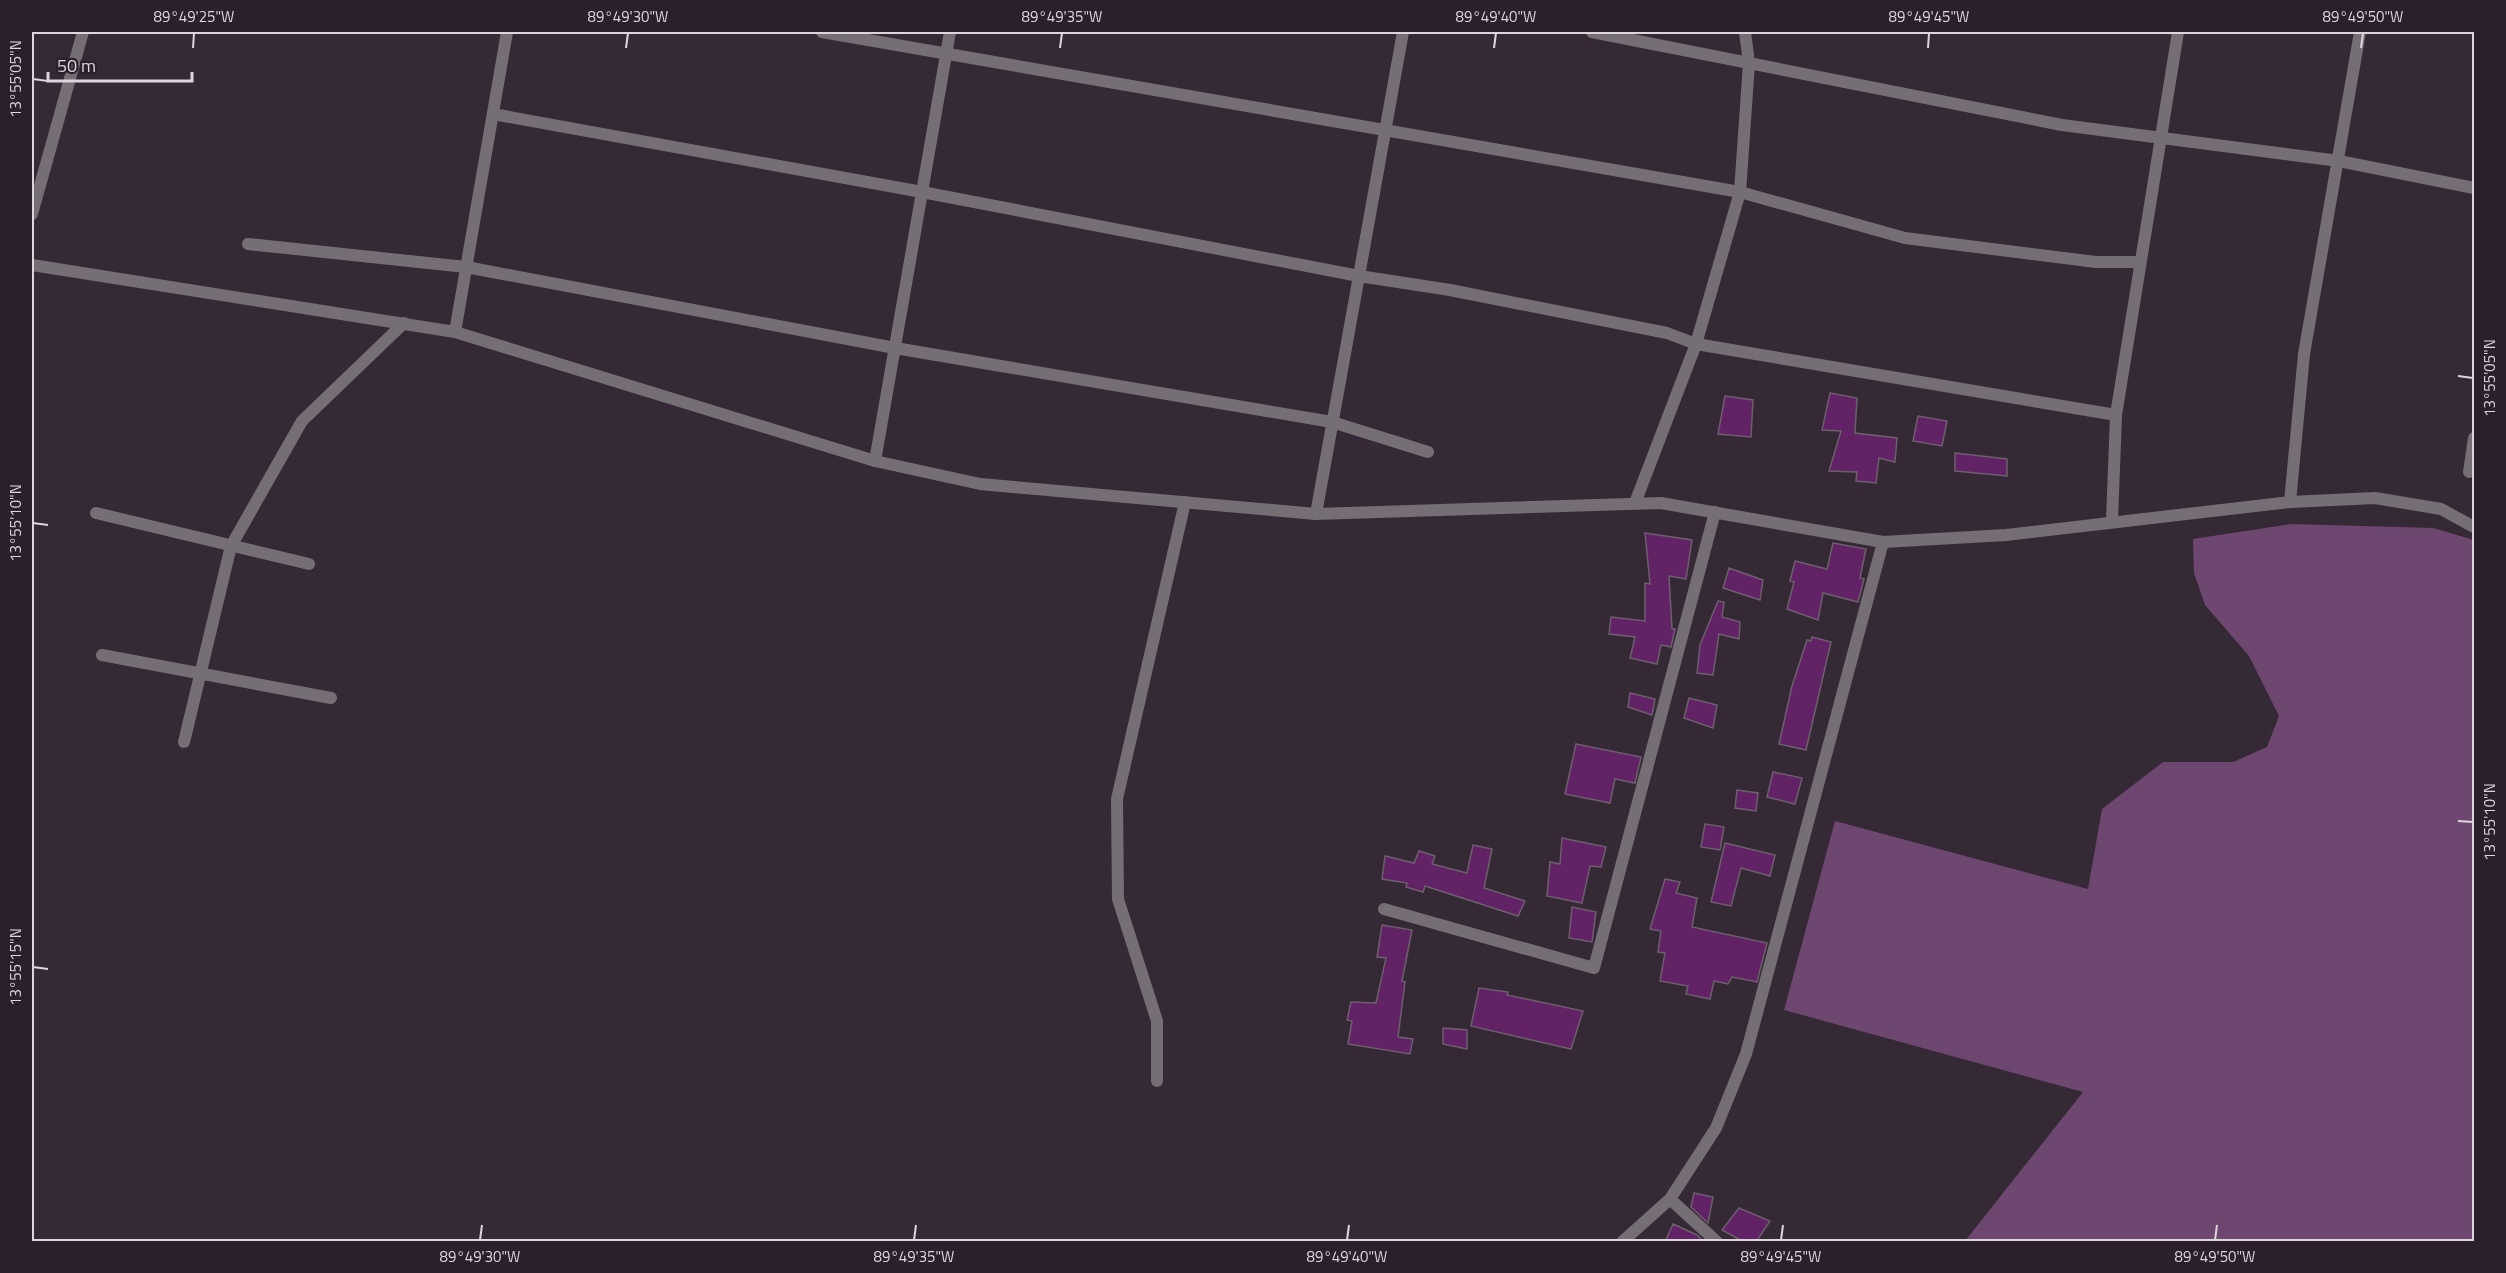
<svg xmlns="http://www.w3.org/2000/svg" width="2506" height="1273" font-family="'Titillium Web',sans-serif">
<style>
.green{fill:#6d476f}
.building{fill:#622366;stroke:#6d5e6d;stroke-width:1.5}
.lines{fill:none;stroke-linecap:round;stroke-linejoin:round}
.minor{stroke:#756e75;stroke-width:12}
.tertiary{stroke:#756e75;stroke-width:12}
.ticks{fill:none;stroke:#ddd4dd;stroke-width:2}
.neatline{fill:none;stroke:#ddd4dd;stroke-width:2}
.ticks-label{font-size:15px;text-anchor:middle;fill:#ddd4dd}
</style>
<rect width="100%" height="100%" fill="#362936"/>
<path class="green" d="M2291 524 2433 528 2474 540V1241H1965L2083 1092 1784 1010 1835 821 2088 889 2102 809 2163 762H2233L2267 747 2279 716 2249 656 2205 605 2194 573 2193 539Z"/>
<path class="building" d="M1830 393 1857 398 1855 433 1897 438 1895 462 1879 458 1876 483 1856 481 1857 472 1829 471 1841 431 1822 430Z
M1725 396 1753 400 1751 437 1718 434Z
M1918 416 1947 421 1942 446 1913 441Z
M1955 453 2007 459V476L1955 471Z
M1645 533 1692 540 1686 579 1669 576 1672 629H1675L1671 647 1661 645 1657 664 1630 658 1635 637 1609 634 1611 617 1645 621V583L1650 584Z
M1833 543 1866 549 1860 578 1864 579 1858 602 1823 593 1818 620 1787 609 1794 582 1790 581 1795 561 1827 569Z
M1729 568 1763 580 1760 600 1723 588Z
M1718 601 1724 602 1722 617 1740 622 1739 639 1719 634 1713 675 1697 673 1700 645Z
M1812 637 1831 642 1806 750 1779 744 1792 686 1807 640 1811 641Z
M1630 693 1655 699 1652 715 1628 707Z
M1689 698 1717 705 1713 728 1684 718Z
M1576 744 1641 757 1635 783 1615 779 1610 803 1565 794Z
M1773 772 1802 778 1795 804 1767 797Z
M1737 790 1758 793 1756 811 1735 808Z
M1705 824 1724 827 1720 850 1701 847Z
M1562 838 1606 847 1601 867 1590 866 1582 903 1547 896 1550 862 1560 864Z
M1725 843 1775 855 1770 876 1741 868 1731 906 1711 902Z
M1473 845 1492 849 1484 888 1525 901 1518 916 1425 886 1423 892 1406 887 1407 883 1382 879 1385 856 1414 863 1419 851 1435 856 1432 864 1467 873Z
M1665 879 1680 882 1676 893 1697 898 1692 927 1767 943 1757 982 1732 977 1728 984 1714 981 1710 999 1686 994 1688 986 1660 981 1665 953 1658 952 1661 931 1650 929Z
M1572 907 1596 912 1592 942 1569 938Z
M1382 925 1412 930 1402 981 1405 982 1398 1037 1413 1039 1410 1054 1348 1044 1352 1021 1347 1020 1351 1002 1376 1003 1386 958 1377 957Z
M1479 988 1508 992 1507 995 1583 1011 1571 1049 1471 1026Z
M1443 1028 1467 1030V1049L1443 1044Z
M1694 1193 1713 1197 1708 1223 1691 1207Z
M1739 1208 1770 1221 1756 1242H1744L1722 1230Z
M1673 1224 1697 1235 1704 1242H1665Z"/>
<g class="lines">
<path class="minor" d="M822 32 1740 192 1905 238 2096 262H2140
M1592 32 2062 125 2339 161 2474 188
M493 114 922 192 1359 276 1450 290 1667 333 1696 344 2116 415
M32 214 83 32
M248 244 466 267 895 348 1332 422 1428 452
M455 332 507 32
M875 461 950 32
M2469 472 2474 438
M2290 502 2304 354 2360 32
M1635 503 1696 344 1740 192 1749 63 1745 32
M96 513 309 564
M1316 514 1403 32
M2112 521 2116 415 2178 32
M102 655 331 698
M184 742 231 546 302 421 404 323
M1384 909 1594 968 1715 512
M1157 1081V1021L1118 899 1117 799 1185 502
M1670 1199 1717 1242
M1622 1242 1670 1199 1716 1128 1746 1054 1883 542"/>
<path class="tertiary" d="M32 265 455 332 875 461 980 484 1316 514 1661 503 1883 542 2006 535 2290 502 2375 498 2441 509 2474 527"/>
</g>
<path class="ticks" d="M193 48 194 33M626 48 628 33M1060 48 1062 33M1494 48 1496 33M1928 48 1929 33M2361 48 2363 33M33 79 48 81M2458 376 2473 378M33 523 48 525M2458 821 2473 822M33 967 48 969M480 1240 482 1225M914 1240 916 1225M1347 1240 1349 1225M1781 1240 1783 1225M2215 1240 2217 1225"/>
<rect width="2506" height="1273" fill="none" stroke="#2c1f2c" stroke-width="66"/>
<path d="M48 72v9h144v-9" fill="none" stroke="#ddd4dd" stroke-width="3"/>
<text x="57" y="72" font-size="18" fill="#ddd4dd" stroke="#2c1f2c" stroke-width="4.5" paint-order="stroke">50 m</text>
<rect x="33" y="33" width="2440" height="1207" class="neatline"/>
<g class="ticks-label">
<text x="194" y="22">89°49'25"W</text>
<text x="628" y="22">89°49'30"W</text>
<text x="1062" y="22">89°49'35"W</text>
<text x="1496" y="22">89°49'40"W</text>
<text x="1929" y="22">89°49'45"W</text>
<text x="2363" y="22">89°49'50"W</text>
<text transform="translate(16 79) rotate(-90)" y="5">13°55'05"N</text>
<text transform="translate(2490 378) rotate(-90)" y="5">13°55'05"N</text>
<text transform="translate(16 523) rotate(-90)" y="5">13°55'10"N</text>
<text transform="translate(2490 822) rotate(-90)" y="5">13°55'10"N</text>
<text transform="translate(16 967) rotate(-90)" y="5">13°55'15"N</text>
<text x="480" y="1262">89°49'30"W</text>
<text x="914" y="1262">89°49'35"W</text>
<text x="1347" y="1262">89°49'40"W</text>
<text x="1781" y="1262">89°49'45"W</text>
<text x="2215" y="1262">89°49'50"W</text>
</g>
</svg>
